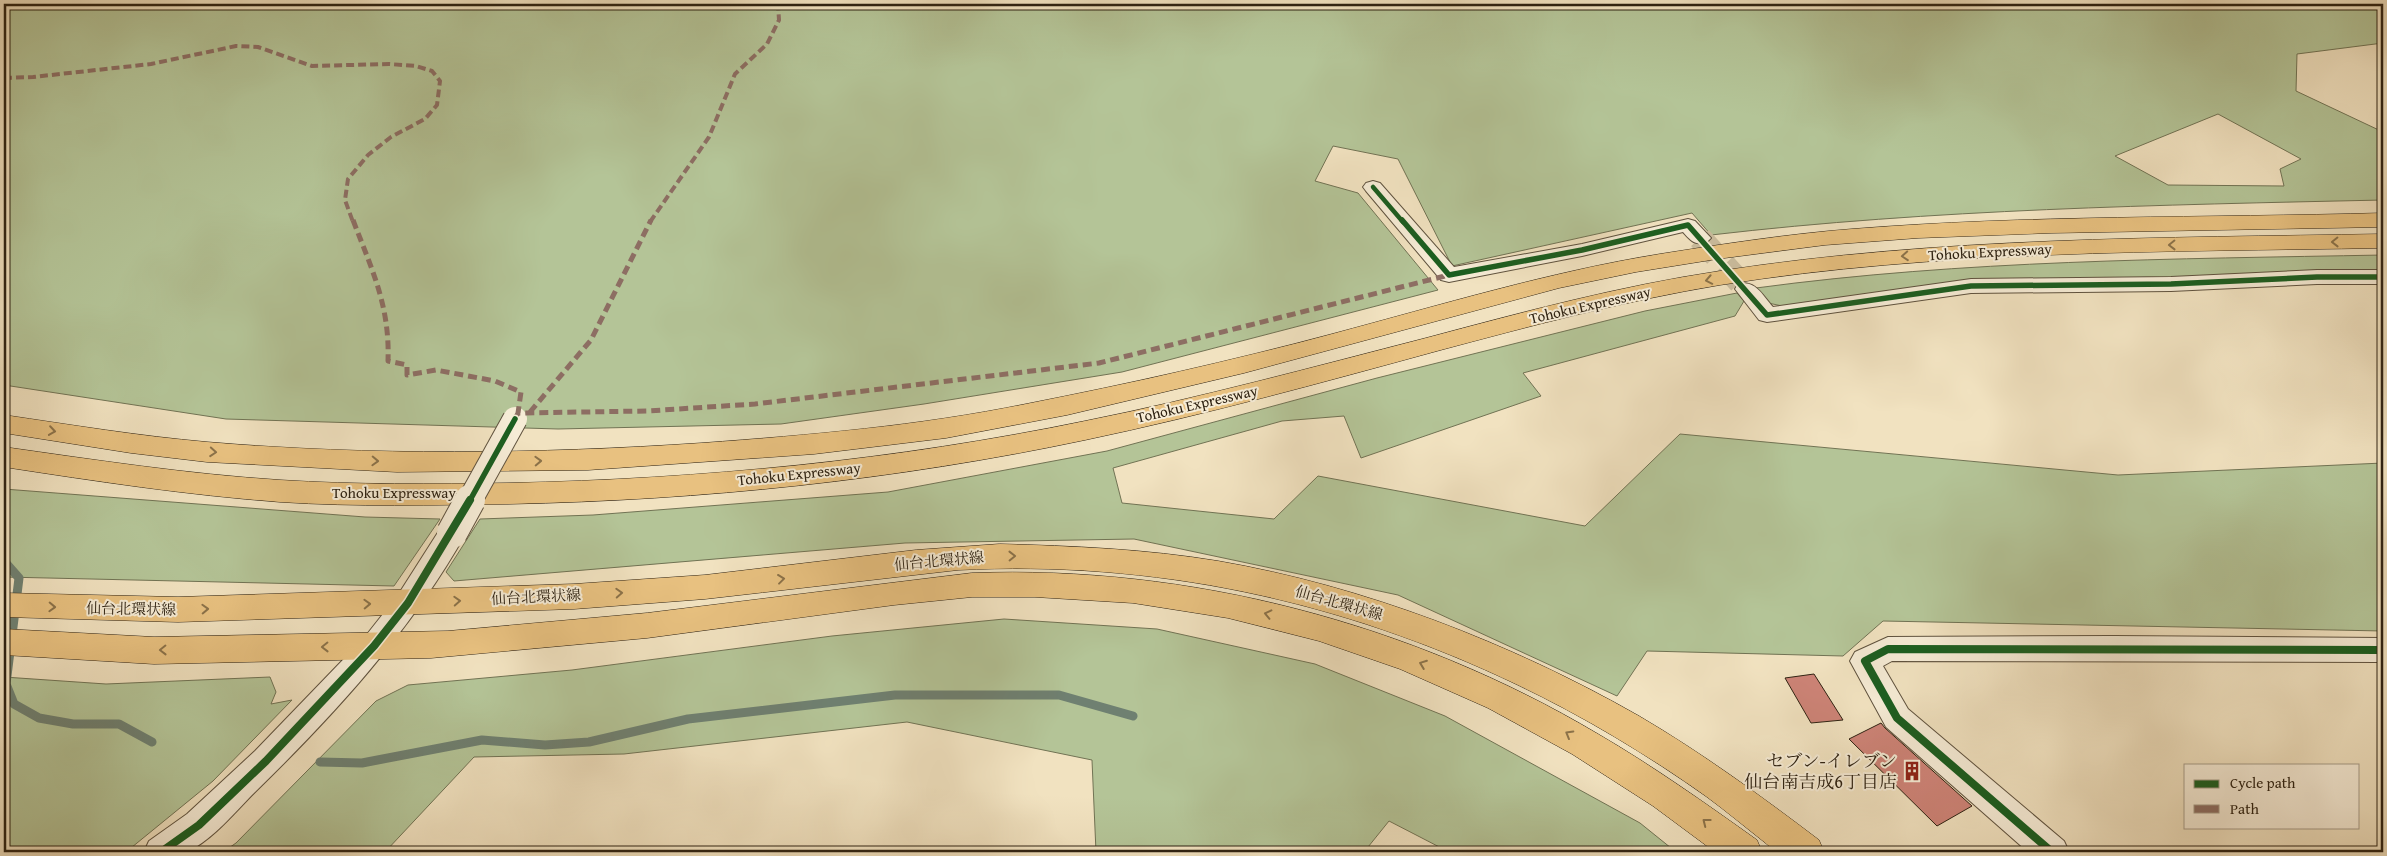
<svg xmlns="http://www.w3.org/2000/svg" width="2387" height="856" font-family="'Gentium Book Plus','Noto Serif JP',serif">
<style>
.green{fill:#b4c497;stroke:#717354;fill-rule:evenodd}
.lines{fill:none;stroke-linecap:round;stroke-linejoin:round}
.stream{stroke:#6f8071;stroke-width:9}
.building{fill:#ce8478;stroke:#2e2212}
.minor-tunnel{stroke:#cabc9d;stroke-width:24;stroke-dasharray:24 12;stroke-linecap:butt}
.minor-casing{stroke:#5f523e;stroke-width:2}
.major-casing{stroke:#2e2212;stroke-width:1}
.highway-casing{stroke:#2e2212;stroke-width:1}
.minor{fill:#f6ecd6;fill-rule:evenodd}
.major{fill:#e8c180;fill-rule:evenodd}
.highway{fill:#e8c180;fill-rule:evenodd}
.minor-bridge-far1-casing{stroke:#5f523e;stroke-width:26;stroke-linecap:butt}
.minor-bridge-casing{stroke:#5f523e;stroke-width:32;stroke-linecap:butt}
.minor-bridge-far1{stroke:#f6ecd6;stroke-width:24}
.minor-bridge{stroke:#f6ecd6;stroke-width:30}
.quiet-far1{stroke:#8d6e63;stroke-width:4;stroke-dasharray:8 4;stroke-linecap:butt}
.quiet{stroke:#8d6e63;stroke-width:5;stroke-dasharray:9 5;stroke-linecap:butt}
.cycleway-far2-casing{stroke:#f6ecd6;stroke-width:7}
.cycleway-far1-casing{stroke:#f6ecd6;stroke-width:9}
.cycleway-casing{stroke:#f6ecd6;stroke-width:11}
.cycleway-far2{stroke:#1b5e20;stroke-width:4.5}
.cycleway-far1{stroke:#1b5e20;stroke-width:5.5}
.cycleway{stroke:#1b5e20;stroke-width:8}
.oneway{stroke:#8b7249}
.labels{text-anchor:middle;stroke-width:4;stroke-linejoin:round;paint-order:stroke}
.street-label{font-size:15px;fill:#2e2212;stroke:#f6ecd6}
.near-poi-label{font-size:18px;fill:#2e2212;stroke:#f6ecd6;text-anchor:end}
</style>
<rect width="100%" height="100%" fill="#f1e2c0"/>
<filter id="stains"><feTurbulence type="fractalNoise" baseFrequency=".004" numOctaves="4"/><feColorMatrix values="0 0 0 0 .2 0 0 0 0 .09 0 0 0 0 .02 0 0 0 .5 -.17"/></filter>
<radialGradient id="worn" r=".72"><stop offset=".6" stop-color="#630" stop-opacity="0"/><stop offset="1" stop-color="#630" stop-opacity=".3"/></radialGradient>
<path class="green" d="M4 4H2383V43L2297 54 2296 91 2383 132V200C2159 205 1934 209 1711 235L1692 213 1452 266 1398 159 1333 146 1315 181 1358 193 1438 290 1122 372 924 404 781 424 558 429 226 419 4 385ZM2218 114 2301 159 2280 169 2284 186 2168 185 2115 156Z
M2383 255V273L2204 278 2004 279 1787 307 1768 303 1756 288C1964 260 2173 259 2383 255Z
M1737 293 1744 301 1735 316 1523 373 1541 396 1361 458 1344 416 1282 421 1113 468 1122 503 1274 519 1318 476 1585 526 1680 434 2118 475 2383 463V631L1883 621 1843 656 1647 651 1617 696 1398 595 1134 539 905 543 454 581 446 572 480 519 593 515 888 492 1107 451 1377 378 1645 311Z
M4 489 365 517 440 519 394 586 4 577Z
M1004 619 1157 629 1315 664 1445 716 1640 823 1676 852H1449L1389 821 1364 852H1096L1092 760 907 722 624 754 474 757 385 852H223L236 843 376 701 408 685 572 670 832 636Z
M4 677 106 684 270 677 276 692 271 704 292 700 213 781 126 852H4Z"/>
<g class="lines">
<path class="stream" d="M4 561 19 578 6 684 14 704 39 718 73 724H119L152 742
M320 762 362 763 482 740 545 745 589 742 688 719 895 695H1059L1133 716"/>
</g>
<path class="building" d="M1814 674 1843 720 1811 723 1785 678Z
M1881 723 1885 728 1972 806 1937 826 1849 739Z"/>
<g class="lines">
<path class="minor-tunnel" d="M1700 238 1746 289"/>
<defs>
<path id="minor" d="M1373 181 1380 183 1454 267 1582 244 1688 219 1695 221 1711 238 1707 242C1695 246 1691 241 1683 232L1582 256 1449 282 1441 280 1366 191 1363 187 1366 183Z
M2317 270H2383V284H2317L2171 291 1971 293 1767 322 1759 320 1735 289 1738 284C1756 280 1762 295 1773 307L1971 279 2171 277Z
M452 523 462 526 466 533C411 631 334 715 254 793 234 813 214 838 189 851 181 855 155 852 144 852L149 841 187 814 255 751 364 638 398 595 442 526Z
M2114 636 2383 638V662L1892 661 1883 666 1908 709 2064 841 2069 852H2028L1886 727 1850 661 1855 652 1888 637Z"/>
<path id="major" d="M1000 544C1073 546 1145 549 1218 561 1363 586 1511 643 1639 716 1702 753 1761 796 1819 840L1824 852C1814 853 1787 855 1778 852 1773 850 1767 844 1763 841 1744 826 1726 811 1707 797 1648 755 1583 716 1518 685 1341 600 1153 560 958 570L705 599 574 609 178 622 4 617V593L178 597 574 584 705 575 916 550Z
M972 573C1189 565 1411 623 1598 734 1653 766 1705 803 1757 840L1762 852H1715L1653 806 1572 754 1488 708 1400 669 1319 641 1228 618 1133 603 1035 597H972L894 605 647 638 431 658 154 664 4 655V629L154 637 448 631 647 613Z"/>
<path id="highway" d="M2383 213V227L2051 233 1918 238 1825 245 1717 259 1636 272 1559 288 1244 373 1067 415 946 438 814 454 588 470 397 472 207 462 131 453 4 433V415C72 425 139 436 207 442 372 456 537 454 702 443 811 435 918 426 1026 404 1128 384 1231 361 1332 334 1441 305 1549 272 1660 254 1724 244 1788 234 1852 229 2028 215 2206 218 2383 213Z
M2383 234V248C2162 252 1939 250 1720 285 1624 301 1530 326 1437 351 1320 383 1204 415 1085 440 896 480 703 500 509 504 433 505 356 507 280 502 187 495 95 481 4 467V447C96 460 187 474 280 480 356 485 433 484 509 483 703 479 896 460 1085 421 1200 398 1313 367 1426 338 1523 312 1620 286 1720 271 1939 237 2162 238 2383 234Z"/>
</defs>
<use href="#minor" class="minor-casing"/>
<use href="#major" class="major-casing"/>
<use href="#highway" class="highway-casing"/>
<use href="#minor" class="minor"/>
<use href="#major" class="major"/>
<use href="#highway" class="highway"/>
<defs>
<path id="minor-bridge-far1" d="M469 502 515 419"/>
<path id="minor-bridge" d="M452 533 470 500"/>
</defs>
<use href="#minor-bridge-far1" class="minor-bridge-far1-casing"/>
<use href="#minor-bridge" class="minor-bridge-casing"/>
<use href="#minor-bridge-far1" class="minor-bridge-far1"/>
<use href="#minor-bridge" class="minor-bridge"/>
<path class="quiet-far1" d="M4 78 33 77 151 64 236 46 258 47 312 66 389 64 416 66 432 71 440 81 437 105 425 119 391 137 368 155 348 179 345 200 353 222
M650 222 709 137 735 74 767 44 779 20 778 4"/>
<path class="quiet" d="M353 220C372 270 390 306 388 361L407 365V375L436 370 495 381 521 392 518 413
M530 412 591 340 651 220
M515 419 518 413 647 411 755 404 1099 363 1449 275"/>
<defs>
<path id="cycleway-far2" d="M1373 187 1403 222"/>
<path id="cycleway-far1" d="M1402 220 1449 275 1582 250 1688 225 1767 315 1971 286 2171 284 2317 277H2383
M469 502 515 419"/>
<path id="cycleway" d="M161 852 199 825 266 761 374 646 408 603 470 500
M2052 852 1897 718 1865 661 1888 649 2383 650"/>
</defs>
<use href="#cycleway-far2" class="cycleway-far2-casing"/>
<use href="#cycleway-far1" class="cycleway-far1-casing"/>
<use href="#cycleway" class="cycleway-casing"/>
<use href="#cycleway-far2" class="cycleway-far2"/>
<use href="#cycleway-far1" class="cycleway-far1"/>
<use href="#cycleway" class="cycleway"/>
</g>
<defs><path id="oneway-chevron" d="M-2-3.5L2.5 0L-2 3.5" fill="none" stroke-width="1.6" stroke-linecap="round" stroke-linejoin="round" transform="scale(1.25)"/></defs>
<g class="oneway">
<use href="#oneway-chevron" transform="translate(2335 242) rotate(179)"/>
<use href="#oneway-chevron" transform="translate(2172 245) rotate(179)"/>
<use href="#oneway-chevron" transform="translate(1905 256) rotate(176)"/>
<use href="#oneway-chevron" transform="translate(1709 280) rotate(169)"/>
<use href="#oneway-chevron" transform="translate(52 431) rotate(8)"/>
<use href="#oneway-chevron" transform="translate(213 452) rotate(4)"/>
<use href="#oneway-chevron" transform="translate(375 461) rotate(2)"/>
<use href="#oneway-chevron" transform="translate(538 461) rotate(-2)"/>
<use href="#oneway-chevron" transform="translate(1012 556) rotate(-1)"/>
<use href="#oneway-chevron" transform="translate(781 579) rotate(-7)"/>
<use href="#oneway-chevron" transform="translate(619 593) rotate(-3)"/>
<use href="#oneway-chevron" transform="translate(457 601) rotate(-3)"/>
<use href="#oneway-chevron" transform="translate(367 604) rotate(-2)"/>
<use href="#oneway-chevron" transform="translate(52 607) rotate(2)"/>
<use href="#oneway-chevron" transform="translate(205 609) rotate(-2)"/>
<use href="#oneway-chevron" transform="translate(1268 614) rotate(-167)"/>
<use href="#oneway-chevron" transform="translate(325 647) rotate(179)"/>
<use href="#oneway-chevron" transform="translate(163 650) rotate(179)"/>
<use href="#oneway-chevron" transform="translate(1423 664) rotate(-159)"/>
<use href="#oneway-chevron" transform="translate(1569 734) rotate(-150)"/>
<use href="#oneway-chevron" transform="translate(1706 822) rotate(-142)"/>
</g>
<defs>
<symbol id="building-bare" viewBox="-9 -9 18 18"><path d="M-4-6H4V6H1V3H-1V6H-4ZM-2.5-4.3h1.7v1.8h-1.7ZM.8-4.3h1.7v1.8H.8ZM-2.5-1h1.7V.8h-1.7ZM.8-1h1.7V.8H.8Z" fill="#8f2418" stroke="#f6ecd6" stroke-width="2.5" paint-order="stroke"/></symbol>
</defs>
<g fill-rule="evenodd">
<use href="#building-bare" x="1898" y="757" width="28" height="28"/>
</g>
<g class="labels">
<g class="street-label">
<text transform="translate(1990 252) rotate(-3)" y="5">Tohoku Expressway</text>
<text transform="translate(1590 305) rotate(-13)" y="5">Tohoku Expressway</text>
<text transform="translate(1197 404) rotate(-13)" y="5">Tohoku Expressway</text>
<text transform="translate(799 474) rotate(-6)" y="5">Tohoku Expressway</text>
<text x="394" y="498">Tohoku Expressway</text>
<text transform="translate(939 561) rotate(-5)" y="5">仙台北環状線</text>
<text transform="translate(536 597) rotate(-3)" y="5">仙台北環状線</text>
<text transform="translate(1339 603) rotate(16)" y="5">仙台北環状線</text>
<text transform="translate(131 609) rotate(1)" y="5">仙台北環状線</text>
</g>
<g class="near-poi-label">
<text x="1897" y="767">セブン-イレブン<tspan x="1897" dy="21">仙台南吉成6丁目店</tspan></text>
</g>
</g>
<rect width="2387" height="856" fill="none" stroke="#f1e2c0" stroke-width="20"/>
<rect x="5" y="5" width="2377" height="846" fill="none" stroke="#2e2212" stroke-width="2.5"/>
<rect x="10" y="10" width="2367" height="836" fill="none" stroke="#2e2212"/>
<rect x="2184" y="764" width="175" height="65" fill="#f6ecd6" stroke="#a69b88"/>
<rect x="2194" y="780" width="25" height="8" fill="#1b5e20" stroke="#a69b88"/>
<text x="2230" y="788" font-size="15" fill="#2e2212">Cycle path</text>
<rect x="2194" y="805" width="25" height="8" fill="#8d6e63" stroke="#a69b88"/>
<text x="2230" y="814" font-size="15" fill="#2e2212">Path</text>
<rect width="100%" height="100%" filter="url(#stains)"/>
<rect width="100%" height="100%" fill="url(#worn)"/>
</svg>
